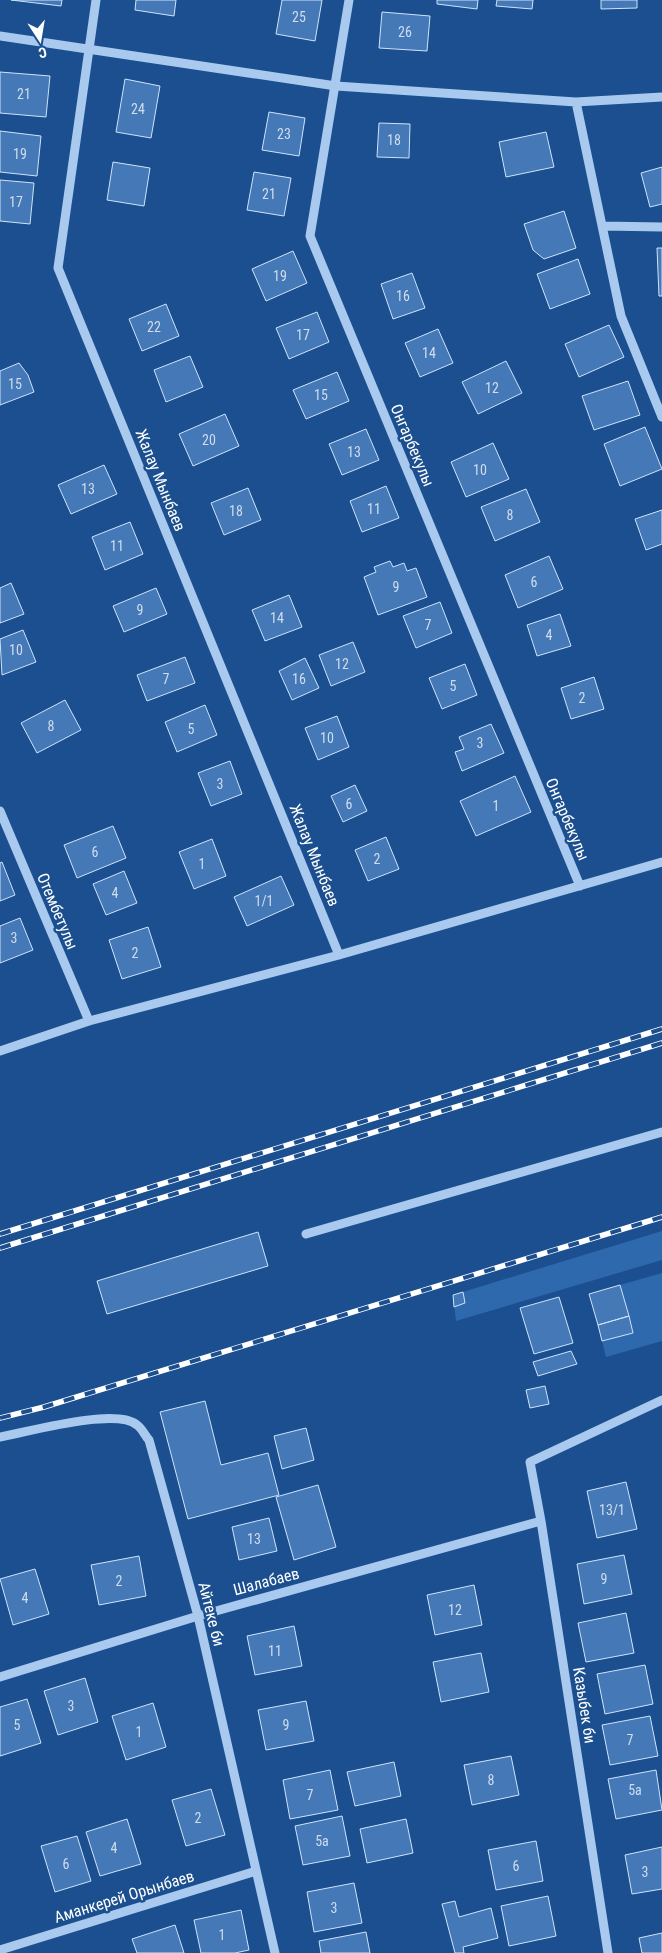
<svg xmlns="http://www.w3.org/2000/svg" width="662" height="1953" font-family="'Roboto Condensed',sans-serif">
<style>
.green{fill:#2e69ad}
.building{fill:#4478b7;stroke:#cfe3fa}
.lines{fill:none;stroke-linecap:round;stroke-linejoin:round}
.minor{stroke:#a9c9ee;stroke-width:9}
.rail-casing{stroke:#fff;stroke-width:5.5}
.rail{stroke:#1b4f8f;stroke-width:4;stroke-dasharray:11;stroke-linecap:butt}
.labels{text-anchor:middle;stroke-width:5;stroke-linejoin:round;paint-order:stroke}
.number-label{font-size:14px;fill:#d0dded}
.street-label{font-size:16px;fill:#fff;stroke:#1b4f8f}
</style>
<rect width="100%" height="100%" fill="#1b4f8f"/>
<path class="green" d="M662 1231V1260L456 1321 453 1295Z
M662 1273V1341L606 1357 602 1341 633 1333 620 1285Z"/>
<path class="building" d="M11 0H62L61 6Z
M136 0H176L174 16 135 10Z
M282 0H322L315 41 276 34Z
M437 0H478L477 9 437 4Z
M497 0H533L532 9 496 6Z
M601 0H637V8L601 9Z
M382 12 430 16 427 51 379 48Z
M0 72 50 76 46 117 0 113Z
M125 79 160 86 151 138 116 132Z
M269 112 305 118 299 156 262 150Z
M379 123 410 124 409 158 377 157Z
M0 131 41 136 37 176 0 172Z
M546 132 554 167 506 177 499 142Z
M113 162 150 168 144 206 107 200Z
M662 167V204L650 207 641 173Z
M254 172 291 178 284 216 247 210Z
M0 180 34 183 30 224 0 221Z
M564 211 576 248 544 259 533 250 524 224Z
M657 248H662V296H659Z
M293 251 307 283 266 301 252 269Z
M578 259 590 294 550 309 537 274Z
M412 273 425 308 393 319 381 284Z
M166 304 179 336 142 351 129 319Z
M317 312 329 342 289 359 276 328Z
M609 325 624 357 579 377 565 344Z
M438 329 453 363 420 377 405 343Z
M190 356 203 387 166 402 154 370Z
M506 361 522 393 478 414 462 382Z
M19 363 28 375 34 392 0 405V371Z
M337 372 349 401 306 419 293 390Z
M628 381 640 415 594 430 582 396Z
M225 414 239 446 193 466 179 434Z
M645 427 662 469 620 486 604 444Z
M366 429 379 460 342 475 329 444Z
M493 443 509 479 466 497 451 462Z
M104 465 117 494 71 514 58 485Z
M386 486 399 518 362 532 350 501Z
M248 488 261 520 224 535 211 503Z
M526 489 540 522 495 541 481 507Z
M662 510V544L646 550 635 519Z
M130 522 143 554 105 570 92 537Z
M549 556 563 589 518 608 505 575Z
M390 561 393 567 404 563 407 571 416 568 427 597 378 615 364 577 376 572 374 567Z
M11 583 24 614 0 623V588Z
M156 588 167 614 124 632 113 606Z
M289 595 302 627 265 641 252 610Z
M440 602 452 633 416 648 403 616Z
M560 614 571 646 537 656 527 625Z
M23 630 36 662 2 675 0 639Z
M353 642 365 672 331 686 319 655Z
M185 657 195 683 147 701 137 675Z
M305 658 319 688 292 700 279 671Z
M465 664 477 695 442 709 429 678Z
M594 677 604 709 571 719 561 688Z
M65 700 81 730 37 753 21 723Z
M205 705 217 735 177 752 165 722Z
M337 716 349 747 318 760 305 728Z
M491 724 504 753 462 771 455 752 464 749 459 737Z
M230 761 242 794 211 806 198 773Z
M515 776 531 812 476 836 460 801Z
M355 785 367 811 343 822 331 796Z
M113 826 126 858 77 878 64 845Z
M386 837 399 869 368 881 355 850Z
M212 839 226 876 194 889 179 852Z
M2 862 15 895 0 901V863Z
M124 871 137 903 106 915 93 884Z
M281 876 294 905 247 926 234 897Z
M20 918 33 950 0 963V926Z
M148 927 161 967 122 979 109 940Z
M258 1232 268 1266 107 1314 97 1281Z
M620 1285 629 1316 598 1325 589 1294Z
M463 1292 465 1303 454 1307 453 1295Z
M559 1297 573 1343 534 1354 520 1308Z
M629 1316 633 1333 602 1341 598 1325Z
M571 1351 577 1364 538 1376 533 1362Z
M545 1386 549 1404 530 1408 526 1390Z
M205 1401 221 1465 268 1453 279 1495 188 1519 160 1412Z
M306 1428 314 1460 282 1469 274 1436Z
M626 1482 637 1529 597 1538 587 1491Z
M318 1485 336 1547 294 1560 276 1497Z
M269 1518 277 1551 239 1560 232 1527Z
M624 1555 632 1594 584 1604 577 1564Z
M139 1556 146 1596 99 1605 91 1565Z
M35 1569 49 1614 13 1625 0 1579Z
M474 1585 482 1625 435 1635 427 1595Z
M626 1613 634 1653 586 1662 578 1623Z
M294 1626 302 1666 255 1675 247 1636Z
M481 1653 489 1692 441 1702 433 1662Z
M645 1665 653 1704 605 1714 597 1674Z
M85 1678 98 1722 58 1735 44 1691Z
M27 1699 41 1743 0 1756V1707Z
M306 1701 314 1741 266 1750 258 1710Z
M153 1703 166 1747 126 1760 112 1716Z
M650 1716 658 1756 610 1765 602 1725Z
M511 1756 519 1795 472 1805 464 1765Z
M394 1762 401 1796 355 1806 347 1772Z
M330 1770 338 1810 290 1819 283 1780Z
M656 1770 662 1810 616 1819 608 1779Z
M211 1789 225 1835 186 1846 172 1800Z
M342 1816 350 1856 303 1865 295 1826Z
M127 1819 141 1864 100 1876 86 1832Z
M406 1819 413 1853 367 1863 360 1829Z
M77 1836 91 1881 55 1892 41 1846Z
M536 1841 543 1881 496 1890 488 1850Z
M662 1847V1889L632 1894 625 1855Z
M354 1883 362 1923 314 1932 307 1892Z
M548 1896 556 1936 509 1946 501 1906Z
M455 1901 459 1917 491 1908 498 1938 463 1947 464 1953H455L442 1904Z
M241 1910 249 1950 235 1953H201L194 1920Z
M175 1925 184 1953H137L132 1939Z
M366 1932 370 1953H321L319 1941Z
M662 1933V1953H642L639 1938Z"/>
<g class="lines">
<path class="minor" d="M96 0 58 268 339 955
M349 0 310 236 580 886
M0 36 336 86 576 102 662 97
M576 102 621 316 662 417
M602 226 662 227
M0 811 89 1021
M0 1051 89 1021 339 955 662 862
M306 1234 662 1132
M0 1437C28 1432 116 1407 137 1425 142 1428 145 1436 149 1440L198 1616 275 1953
M0 1677 198 1616 541 1521
M0 1950 256 1871
M608 1953 541 1521 530 1462 662 1400"/>
<defs>
<path id="rail" d="M0 1234 662 1029
M0 1248 662 1043
M0 1418 44 1407 662 1217"/>
</defs>
<use href="#rail" class="rail-casing"/>
<use href="#rail" class="rail"/>
</g>
<g class="labels">
<g class="number-label">
<text x="299" y="22">25</text>
<text x="405" y="37">26</text>
<text x="24" y="99">21</text>
<text x="138" y="114">24</text>
<text x="284" y="139">23</text>
<text x="394" y="145">18</text>
<text x="20" y="159">19</text>
<text x="269" y="199">21</text>
<text x="16" y="207">17</text>
<text x="280" y="281">19</text>
<text x="403" y="301">16</text>
<text x="154" y="332">22</text>
<text x="303" y="340">17</text>
<text x="429" y="358">14</text>
<text x="15" y="389">15</text>
<text x="492" y="393">12</text>
<text x="321" y="400">15</text>
<text x="209" y="445">20</text>
<text x="354" y="457">13</text>
<text x="480" y="475">10</text>
<text x="88" y="494">13</text>
<text x="374" y="514">11</text>
<text x="236" y="516">18</text>
<text x="510" y="520">8</text>
<text x="117" y="551">11</text>
<text x="534" y="587">6</text>
<text x="396" y="592">9</text>
<text x="140" y="615">9</text>
<text x="277" y="623">14</text>
<text x="428" y="630">7</text>
<text x="549" y="640">4</text>
<text x="16" y="655">10</text>
<text x="342" y="669">12</text>
<text x="166" y="684">7</text>
<text x="299" y="684">16</text>
<text x="453" y="691">5</text>
<text x="582" y="703">2</text>
<text x="51" y="731">8</text>
<text x="191" y="734">5</text>
<text x="327" y="743">10</text>
<text x="480" y="748">3</text>
<text x="220" y="789">3</text>
<text x="349" y="809">6</text>
<text x="496" y="811">1</text>
<text x="95" y="857">6</text>
<text x="377" y="864">2</text>
<text x="202" y="869">1</text>
<text x="115" y="898">4</text>
<text x="264" y="906">1/1</text>
<text x="14" y="943">3</text>
<text x="135" y="958">2</text>
<text x="612" y="1515">13/1</text>
<text x="254" y="1544">13</text>
<text x="604" y="1584">9</text>
<text x="119" y="1586">2</text>
<text x="25" y="1603">4</text>
<text x="455" y="1615">12</text>
<text x="275" y="1656">11</text>
<text x="71" y="1711">3</text>
<text x="17" y="1730">5</text>
<text x="286" y="1730">9</text>
<text x="139" y="1737">1</text>
<text x="630" y="1745">7</text>
<text x="491" y="1785">8</text>
<text x="635" y="1795">5а</text>
<text x="310" y="1800">7</text>
<text x="198" y="1823">2</text>
<text x="322" y="1846">5а</text>
<text x="114" y="1853">4</text>
<text x="66" y="1869">6</text>
<text x="516" y="1871">6</text>
<text x="645" y="1877">3</text>
<text x="334" y="1913">3</text>
<text x="222" y="1940">1</text>
</g>
<g class="street-label">
<text transform="translate(413 445) rotate(67)" y="6">Онгарбекулы</text>
<text transform="translate(161 480) rotate(68)" y="6">Жалау Мынбаев</text>
<text transform="translate(568 819) rotate(67)" y="6">Онгарбекулы</text>
<text transform="translate(315 855) rotate(68)" y="6">Жалау Мынбаев</text>
<text transform="translate(58 911) rotate(67)" y="6">Отембетулы</text>
<text transform="translate(266 1581) rotate(-15)" y="6">Шалабаев</text>
<text transform="translate(212 1614) rotate(76)" y="6">Айтеке би</text>
<text transform="translate(585 1705) rotate(81)" y="6">Казыбек би</text>
<text transform="translate(124 1896) rotate(-17)" y="6">Аманкерей Орынбаев</text>
</g>
</g>
<g transform="translate(40 40) rotate(168)" stroke="#1b4f8f" stroke-width="4" paint-order="stroke">
<path d="M0-4L9 19L0 12L-9 19Z" fill="#ffffff"/>
<text y="-8" font-size="14" font-weight="bold" text-anchor="middle" fill="#ffffff">С</text>
</g>
</svg>
